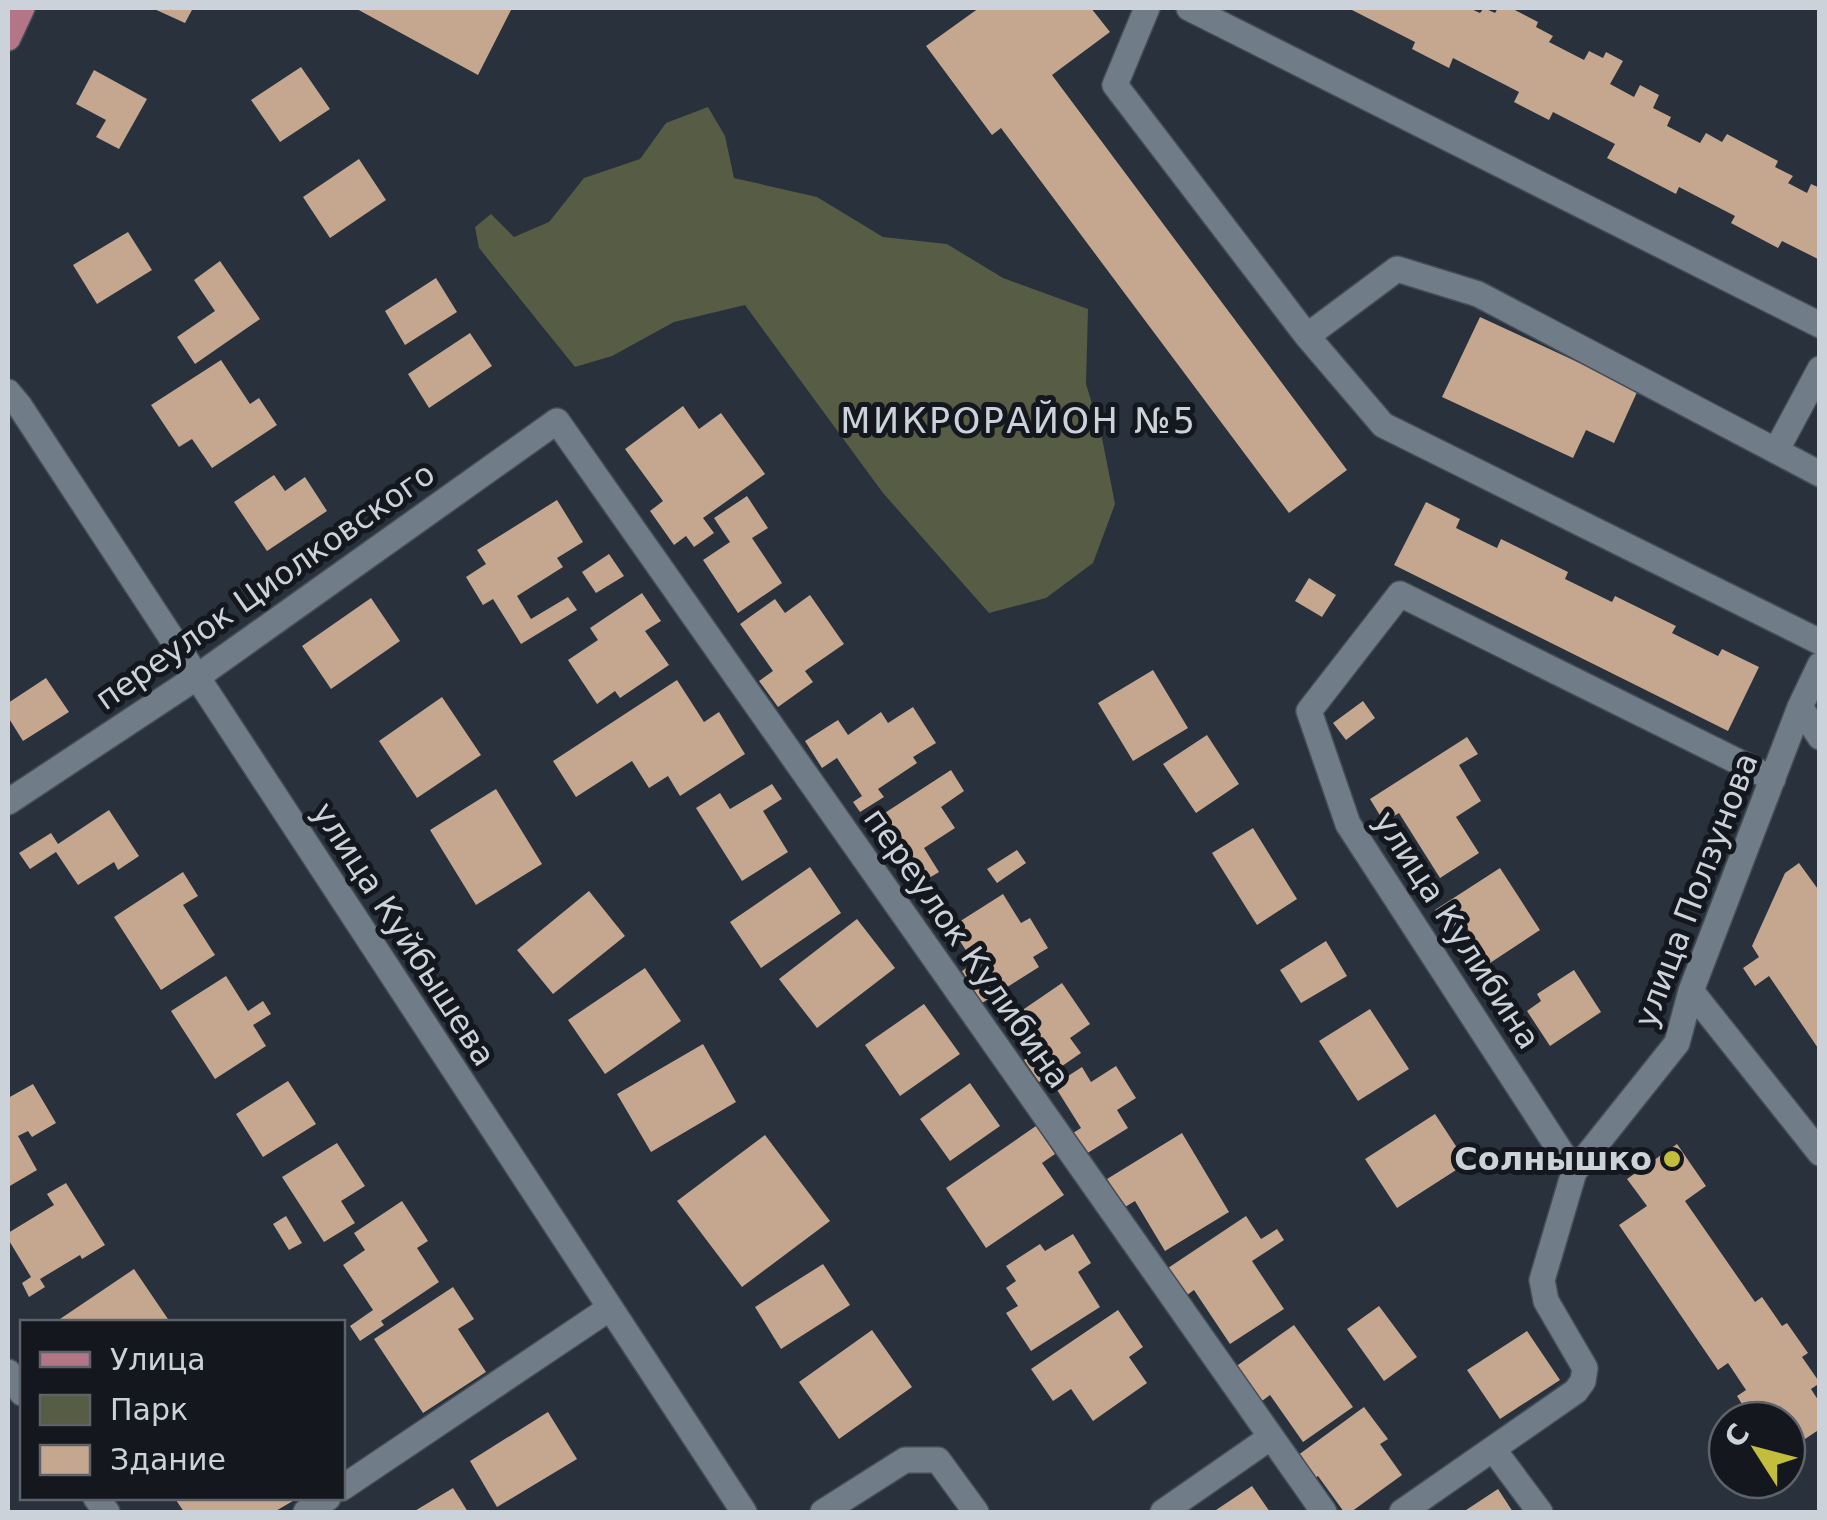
<svg xmlns="http://www.w3.org/2000/svg" width="1827" height="1520" font-family="'DejaVu Sans',sans-serif">
<style>
.green{fill:#575c45}
.building{fill:#c4a78e}
.lines{fill:none;stroke-linecap:round;stroke-linejoin:round}
.minor-casing{stroke:#454d56;stroke-width:28}
.major-casing{stroke:#454d56;stroke-width:28}
.minor{stroke:#717c89;stroke-width:25}
.major{stroke:#b37687;stroke-width:25}
.poi-dot{fill:#c3bd3e;stroke:#14181e;stroke-width:4}
.labels{text-anchor:middle;stroke-width:10;stroke-linejoin:round;paint-order:stroke}
.street-label{font-size:32px;fill:#ccd2d9;stroke:#14181e}
.poi-label{font-size:32px;font-weight:bold;fill:#ccd2d9;stroke:#14181e;text-anchor:end}
.neighbourhood-label{font-size:35px;letter-spacing:2.5px;fill:#ccd2d9;stroke:#14181e}
</style>
<rect width="100%" height="100%" fill="#28313c"/>
<path class="green" d="M708 107 725 136 734 178 817 197 883 237 947 244 1003 278 1088 309 1086 384 1101 433 1115 504 1093 563 1046 598 989 613 883 493 745 305 674 322 612 356 575 367 479 248 475 227 491 214 514 237 549 222 584 178 640 159 666 123Z"/>
<path class="building" d="M152 8H193L185 23Z
M355 8H512L478 75Z
M979 8H1091L1110 32 1052 75 1347 470 1289 513 1001 128 992 135 926 46Z
M1348 8H1469L1480 13 1484 8 1495 13 1498 8H1511L1538 22 1536 27 1553 36 1549 42 1584 60 1589 51 1603 58 1606 52 1623 61 1610 84 1634 97 1640 85 1659 95 1653 108 1671 117 1667 126 1700 143 1706 133 1722 142 1727 134 1778 161 1775 167 1793 176 1788 183 1807 193 1811 184 1820 188V260L1782 241 1778 248 1731 223 1735 216 1679 187 1676 194 1607 158 1615 144 1553 112 1549 120 1514 102 1519 92 1453 58 1449 68 1412 49 1415 42Z
M301 67 330 109 280 142 251 100Z
M94 70 147 99 119 149 96 137 106 120 76 104Z
M359 159 386 200 330 238 303 197Z
M128 232 152 270 97 304 73 265Z
M220 261 260 319 195 364 177 337 215 311 194 280Z
M436 278 457 312 405 345 385 311Z
M1480 317 1638 390 1614 443 1586 430 1573 458 1442 397Z
M470 333 492 366 429 408 408 374Z
M221 360 250 404 259 398 277 425 212 468 192 439 179 447 151 405Z
M683 406 699 429 721 413 765 474 703 518 714 533 694 547 686 536 674 545 650 511 663 501 625 449Z
M274 475 285 491 305 477 327 511 267 551 234 502Z
M747 496 768 528 752 538 782 583 738 613 703 560 730 542 714 518Z
M557 500 583 542 557 558 563 567 517 596 531 619 568 597 577 610 521 644 493 599 483 605 466 577 486 564 477 550Z
M1426 502 1460 519 1456 528 1497 548 1501 539 1568 572 1565 579 1612 602 1615 596 1676 626 1672 633 1718 656 1722 649 1759 667 1728 731 1394 565Z
M609 554 624 576 596 593 582 572Z
M1309 578 1336 595 1322 617 1295 601Z
M642 593 661 621 645 631 669 665 620 698 615 691 597 704 568 660 598 640 590 628Z
M810 595 844 644 805 671 813 682 778 707 759 681 773 671 740 624 775 599 785 613Z
M371 598 400 641 331 689 302 646Z
M1153 670 1188 728 1133 761 1098 703Z
M46 678 69 712 23 741 8 717V703Z
M677 680 704 722 719 712 745 754 680 796 668 776 649 788 632 761 576 797 553 761Z
M442 697 481 755 417 798 379 741Z
M1363 701 1375 718 1346 740 1333 723Z
M913 707 936 743 913 757 917 763 878 789 884 797 860 812 853 802 862 796 837 758 822 768 805 741 838 720 848 735 881 712 888 723Z
M1207 735 1239 784 1196 813 1163 764Z
M1467 737 1478 754 1459 765 1481 801 1456 817 1479 853 1440 878 1399 813 1384 822 1370 799Z
M951 770 964 791 941 807 955 828 924 848 939 872 911 889 893 860 901 855 877 818Z
M772 784 782 799 763 811 788 852 742 881 696 808 720 793 730 809Z
M496 789 542 864 476 905 430 830Z
M109 810 139 856 118 870 114 862 78 885 56 852 30 869 19 853 51 833 58 844Z
M1253 828 1297 899 1257 925 1212 853Z
M1017 850 1026 863 997 883 987 869Z
M1799 863 1820 892V1051L1769 976 1755 986 1743 968 1759 957 1752 946 1785 873Z
M810 867 841 913 761 968 730 922Z
M1500 868 1540 930 1490 963 1467 928 1453 938 1435 910Z
M183 872 198 896 183 905 215 955 161 990 114 917Z
M589 891 625 936 553 994 517 950Z
M1003 894 1021 923 1030 918 1048 948 1033 957 1039 967 982 1003 962 971 974 963 951 927Z
M857 919 895 968 817 1028 779 979Z
M1326 941 1347 976 1301 1003 1280 970Z
M645 968 681 1021 605 1074 568 1020Z
M1574 970 1601 1012 1550 1046 1527 1011 1541 1001 1537 994Z
M226 976 248 1011 263 1001 271 1014 253 1025 266 1046 215 1079 171 1011Z
M1062 983 1090 1024 1070 1038 1081 1053 1039 1082 1024 1060 1034 1053 1011 1018Z
M924 1004 960 1054 900 1096 865 1045Z
M1370 1009 1409 1069 1358 1101 1319 1041Z
M703 1044 736 1102 651 1152 617 1094Z
M1116 1066 1136 1098 1117 1110 1128 1128 1086 1154 1073 1133 1081 1128 1054 1085 1082 1067 1091 1082Z
M288 1081 316 1124 263 1157 236 1114Z
M970 1083 1000 1126 950 1161 920 1119Z
M33 1084 56 1123 32 1137 28 1131 18 1136 37 1170 8 1187V1098Z
M1435 1114 1467 1163 1397 1208 1365 1159Z
M1036 1126 1055 1154 1042 1163 1064 1195 986 1248 946 1188Z
M1182 1133 1229 1212 1165 1251 1135 1201 1125 1207 1107 1179Z
M765 1135 830 1221 742 1287 677 1201Z
M337 1143 365 1186 341 1201 355 1223 324 1242 282 1177Z
M1677 1144 1706 1186 1685 1201 1755 1302 1762 1297 1782 1326 1787 1323 1808 1353 1802 1357 1820 1383 1811 1389 1820 1403V1429L1787 1451V1420H1752L1737 1396 1746 1390 1728 1363 1718 1370 1619 1225 1647 1206 1627 1179Z
M66 1183 105 1245 82 1259 80 1255 40 1279 45 1287 29 1297 22 1283 31 1277 8 1239V1233L54 1205 47 1194Z
M402 1201 428 1241 417 1248 439 1282 381 1321 384 1325 360 1341 350 1326 373 1310 343 1265 365 1250 354 1233Z
M286 1216 302 1243 289 1250 273 1224Z
M1246 1216 1261 1239 1277 1229 1284 1240 1252 1261 1284 1309 1230 1344 1194 1290 1183 1298 1165 1270Z
M1073 1234 1091 1263 1078 1272 1100 1307 1031 1351 1006 1313 1018 1306 1006 1288 1016 1281 1006 1266 1040 1244 1045 1251Z
M823 1264 850 1305 781 1349 755 1307Z
M134 1269 170 1322H63L60 1319Z
M453 1287 474 1319 458 1329 486 1372 423 1413 374 1339Z
M1379 1306 1417 1357 1384 1381 1347 1329Z
M1118 1310 1143 1347 1129 1357 1147 1383 1093 1421 1071 1389 1053 1401 1031 1369Z
M1294 1325 1353 1407 1303 1442 1270 1395 1254 1407 1228 1372Z
M872 1330 912 1387 839 1439 799 1382Z
M1527 1331 1560 1380 1500 1419 1467 1370Z
M1364 1407 1388 1439 1380 1444 1402 1475 1351 1512H1344L1318 1476 1306 1484 1290 1461Z
M548 1412 577 1459 497 1507 470 1461Z
M1252 1486 1270 1512H1213Z
M453 1488 468 1512H413Z
M1498 1489 1513 1512H1463Z
M181 1498H298L274 1512H184L176 1500Z"/>
<g class="lines">
<defs>
<path id="minor" d="M1147 8 1115 85 1307 336 1383 425 1820 642
M1189 8 1820 325
M1307 336 1397 269 1478 294 1820 474
M8 392 19 405 744 1512
M1776 451 1820 369
M1800 707 1820 737
M8 802 197 677 557 421 1324 1512
M1691 991 1820 1153
M1574 1172 1348 824 1309 711 1400 594 1773 779
M8 1372 22 1393
M1493 1449 1540 1512
M342 1488 610 1308
M96 1498 107 1512
M306 1512 328 1498
M823 1512 905 1460H938L976 1512
M1163 1512 1271 1437
M1402 1512 1576 1391 1583 1381 1585 1368 1546 1301 1542 1280 1574 1172 1677 1043 1691 991 1800 707 1820 665"/>
<path id="major" d="M8 38 22 8"/>
</defs>
<use href="#minor" class="minor-casing"/>
<use href="#major" class="major-casing"/>
<use href="#minor" class="minor"/>
<use href="#major" class="major"/>
</g>
<circle class="poi-dot" cx="1672" cy="1159" r="10"/>
<g class="labels">
<g class="street-label">
<text transform="translate(265 586) rotate(-35)" y="11">переулок Циолковского</text>
<text transform="translate(1696 890) rotate(-69)" y="11">улица Ползунова</text>
<text transform="translate(1457 930) rotate(57)" y="11">улица Кулибина</text>
<text transform="translate(404 934) rotate(57)" y="11">улица Куйбышева</text>
<text transform="translate(967 948) rotate(55)" y="11">переулок Кулибина</text>
</g>
<g class="poi-label">
<text x="1652" y="1170">Солнышко</text>
</g>
<g class="neighbourhood-label">
<text x="1019" y="433">МИКРОРАЙОН №5</text>
</g>
</g>
<rect width="1827" height="1520" fill="none" stroke="#ccd2d9" stroke-width="20"/>
<rect x="20" y="1320" width="325" height="180" fill="#14181e" stroke="#5e6269" stroke-width="2.5"/>
<rect x="40" y="1352" width="50" height="15" fill="#b37687" stroke="#5e6269" stroke-width="2.5"/>
<text x="110" y="1370" font-size="30" fill="#ccd2d9">Улица</text>
<rect x="40" y="1395" width="50" height="30" fill="#575c45" stroke="#5e6269" stroke-width="2.5"/>
<text x="110" y="1420" font-size="30" fill="#ccd2d9">Парк</text>
<rect x="40" y="1445" width="50" height="30" fill="#c4a78e" stroke="#5e6269" stroke-width="2.5"/>
<text x="110" y="1470" font-size="30" fill="#ccd2d9">Здание</text>
<g transform="translate(1757 1450) rotate(306)"><circle r="48" fill="#14181e" stroke="#5e6269" stroke-width="2.5"/>
<path d="M0-8L18 38L0 25L-18 38Z" fill="#c3bd3e"/>
<text y="-15" font-size="28" font-weight="bold" text-anchor="middle" fill="#ccd2d9">С</text>
</g>
</svg>
